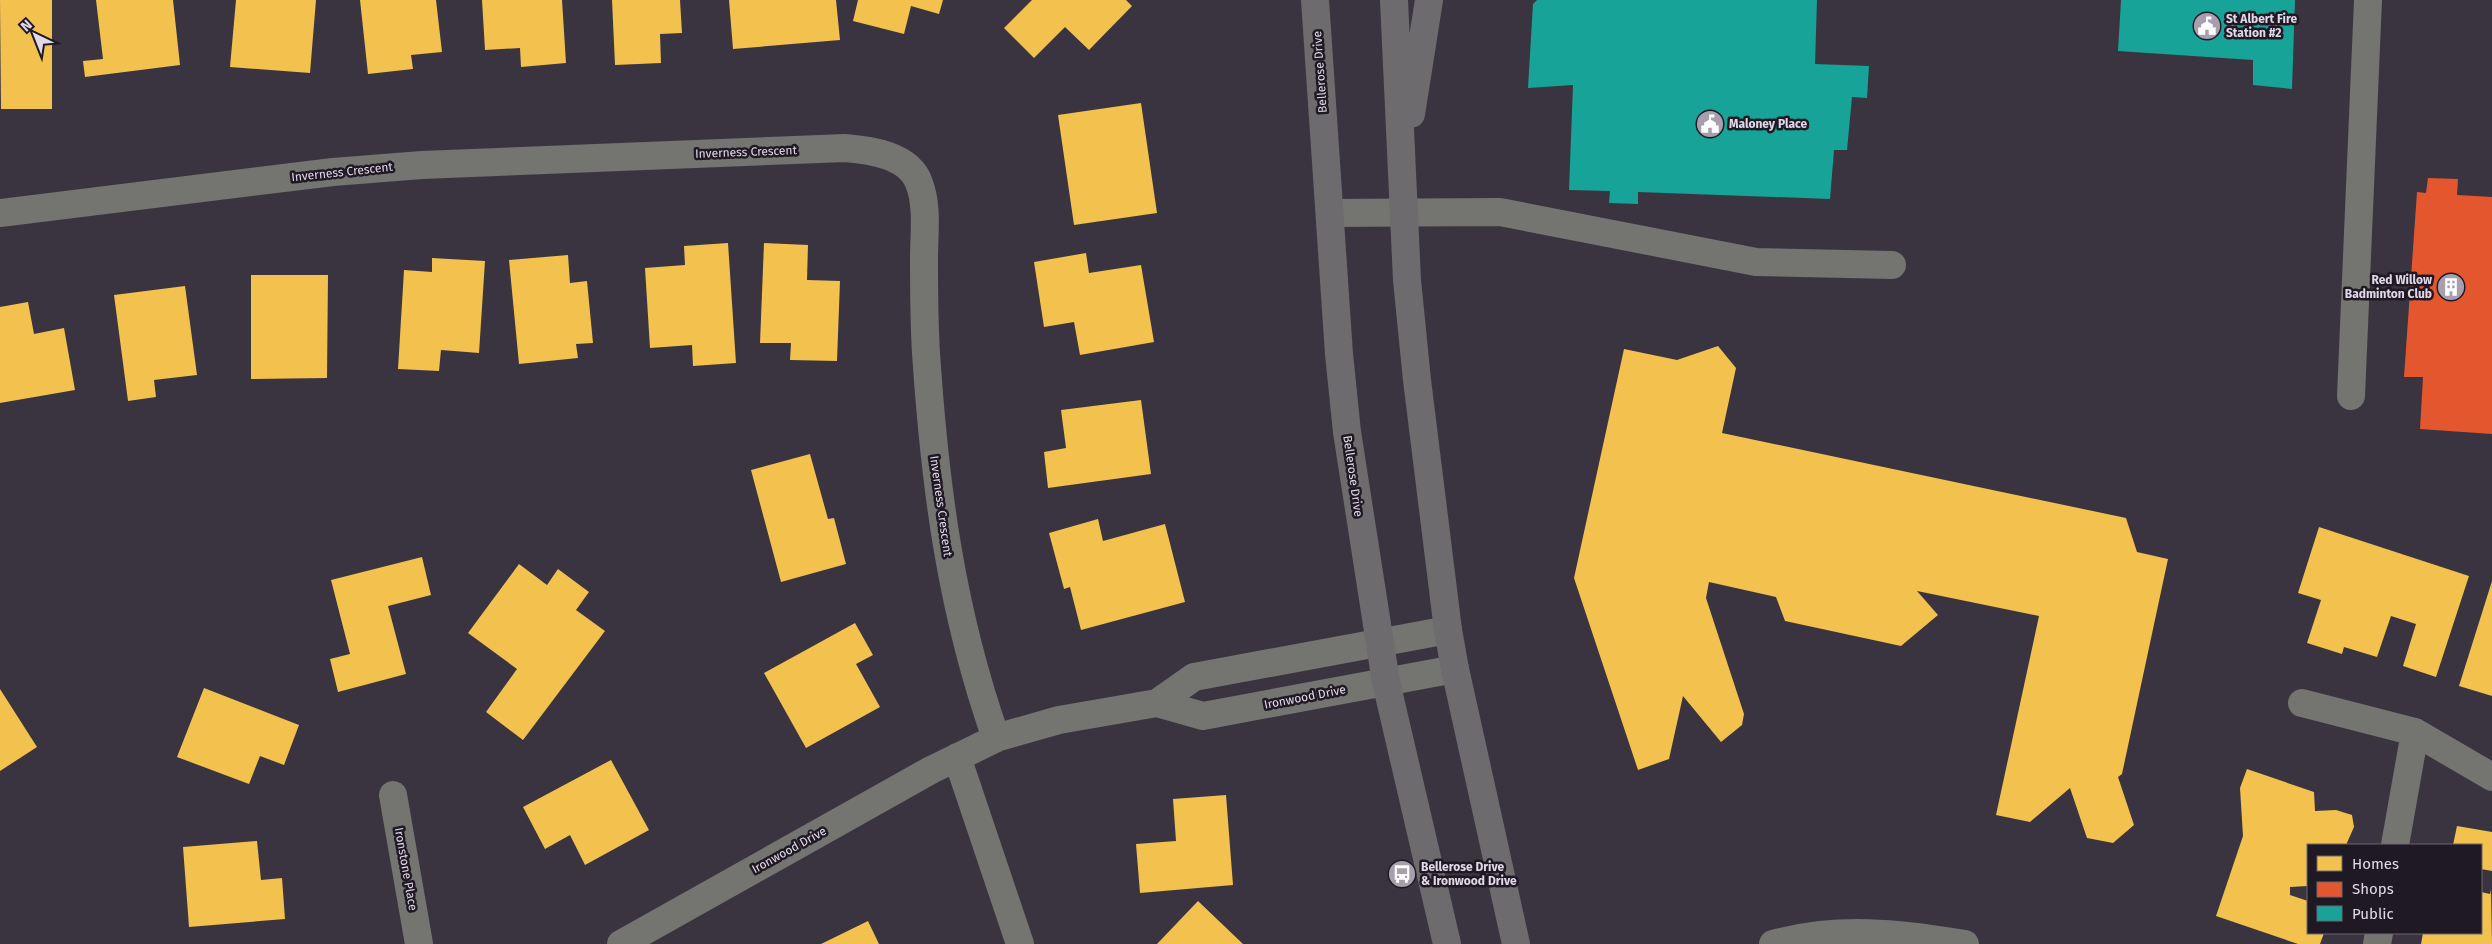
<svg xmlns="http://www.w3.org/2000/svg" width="2492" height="944" font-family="'Fira Sans',sans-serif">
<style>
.homes{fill:#f2c14e}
.shops{fill:#e4572e}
.public{fill:#17a398}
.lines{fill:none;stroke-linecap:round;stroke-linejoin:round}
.minor{stroke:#747471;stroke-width:28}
.major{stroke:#6d6b6d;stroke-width:28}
.labels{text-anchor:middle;stroke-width:5;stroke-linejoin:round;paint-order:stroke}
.poi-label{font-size:12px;font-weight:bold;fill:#e1d9e9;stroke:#1f1924;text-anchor:start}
.street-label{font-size:12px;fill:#e1d9e9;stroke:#1f1924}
</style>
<rect width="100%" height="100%" fill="#3a3440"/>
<path class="homes" d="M0 0H52V109H1Z
M96 0H173L180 65 85 77 83 61 103 59Z
M236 0H316L310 73 230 67Z
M360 0H436L442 52 411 55 413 69 368 74Z
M482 0H562L566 63 521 67 520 48 485 50Z
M612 0H680L682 33 660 34 661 63 615 65Z
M729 0H836L840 40 733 49Z
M858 0H943L939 14 911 6 904 34 853 21Z
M1032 0H1126L1132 6 1089 50 1065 27 1034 58 1004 28Z
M1141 103 1157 213 1074 225 1058 115Z
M728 243 736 363 693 366 692 345 650 348 645 268 685 265 684 246Z
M764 243 808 245 807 280 840 281 837 361 790 360 791 343H760Z
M1086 253 1089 273 1141 265 1154 342 1080 355 1074 322 1044 327 1034 262Z
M568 255 570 283 587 281 593 343 576 344 578 358 519 364 509 260Z
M432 258 485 261 479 353 441 350 439 371 398 369 404 270 432 272Z
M251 275H328L327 378 251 379Z
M185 286 197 375 154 380 156 397 128 401 114 295Z
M28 302 34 334 64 328 75 390 0 403V307Z
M1718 346 1736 368 1722 433 2126 518 2137 552 2168 559 2122 774 2118 777 2134 825 2113 843 2087 838 2070 788 2030 822 1996 815 2039 616 1917 591 1938 615 1901 646 1785 621 1776 597 1709 582 1706 598 1744 714 1742 725 1721 742 1683 696 1669 759 1638 770 1574 578 1624 349 1677 360Z
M1141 400 1151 474 1048 488 1044 452 1066 448 1061 410Z
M810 454 828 519 834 518 846 564 781 582 751 470Z
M1098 519 1103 541 1165 524 1185 602 1081 630 1070 587 1064 589 1049 533Z
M2319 527 2469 576 2436 677 2403 666 2416 624 2391 616 2377 657 2344 647 2342 654 2307 643 2321 600 2298 593Z
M422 557 431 595 388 606 406 674 338 692 330 659 350 654 331 580Z
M519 564 547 585 558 569 589 592 576 610 605 631 523 740 486 712 517 669 468 633Z
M2492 581V696L2459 686Z
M855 623 873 655 856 664 880 707 806 748 764 673Z
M204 688 299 725 284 765 260 756 249 784 177 757Z
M0 689 37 747 0 771Z
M611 760 649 830 585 865 570 835 545 849 523 807Z
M2247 769 2314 792 2315 811 2336 810 2352 815 2354 827 2346 845H2308V886L2290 887V895L2308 901V933H2324L2320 944H2298L2216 916 2243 836 2240 788Z
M1226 795 1233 885 1140 893 1136 844 1176 841 1173 799Z
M2457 826 2492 832V871L2481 869V845H2453Z
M257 841 261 880 282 878 285 919 189 927 183 847Z
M2491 890 2492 944H2421L2423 933H2481V892L2490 894Z
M1198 901 1243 944H1157Z
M868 921 879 944H821Z"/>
<path class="shops" d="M2428 178 2458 179 2457 195 2492 197V434L2420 429 2423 377H2404L2417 192 2426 193Z"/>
<path class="public" d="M1537 0H1817L1815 64 1869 66 1867 98 1852 97 1847 150H1834L1830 199 1638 192V204L1609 203 1610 191 1569 190 1573 85 1528 88 1533 4Z
M2121 0H2295L2292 89 2253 85V60L2118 51Z"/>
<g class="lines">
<path class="minor" d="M0 213 333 172 422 165 845 148C870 150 909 155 919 183 928 206 924 234 924 258 924 290 924 321 926 353 935 488 951 610 996 738
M1330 213 1500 212 1756 262 1892 265
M2351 396 2368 0
M1157 703 1203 716 1455 669
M2302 703 2415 732 2492 777
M957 757 1020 944
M393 795 419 944
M2395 845 2415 732
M621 944 931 770 999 737 1059 720 1157 703 1194 677 1448 630
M1773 944C1837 926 1900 933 1965 944
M2377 944 2379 933"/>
<path class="major" d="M1315 0 1339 354 1347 432 1386 682 1447 944
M1394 0 1407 280 1417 380 1448 630 1455 669 1516 944
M1411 114 1429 0"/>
</g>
<defs>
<symbol id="civic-disc" viewBox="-11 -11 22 22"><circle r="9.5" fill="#a79fae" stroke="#1f1924"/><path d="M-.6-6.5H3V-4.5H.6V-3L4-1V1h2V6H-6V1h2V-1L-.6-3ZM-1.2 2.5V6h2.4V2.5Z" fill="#fff"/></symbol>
<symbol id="building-disc" viewBox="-11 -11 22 22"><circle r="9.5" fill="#a79fae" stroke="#1f1924"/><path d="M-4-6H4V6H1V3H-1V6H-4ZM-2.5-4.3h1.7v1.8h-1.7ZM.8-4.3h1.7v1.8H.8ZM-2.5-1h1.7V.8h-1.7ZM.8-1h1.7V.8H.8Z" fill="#fff"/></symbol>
<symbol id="bus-disc" viewBox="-11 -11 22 22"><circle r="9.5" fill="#a79fae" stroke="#1f1924"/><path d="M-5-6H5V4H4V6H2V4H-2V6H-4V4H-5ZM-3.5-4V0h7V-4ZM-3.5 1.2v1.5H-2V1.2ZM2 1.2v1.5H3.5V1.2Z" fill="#fff"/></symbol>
</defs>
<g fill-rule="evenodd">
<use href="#civic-disc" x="2191" y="10" width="32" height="32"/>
<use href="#civic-disc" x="1694" y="108" width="32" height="32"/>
<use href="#building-disc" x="2435" y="271" width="32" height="32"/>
<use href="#bus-disc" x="1386" y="858" width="32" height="32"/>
</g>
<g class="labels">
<g class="poi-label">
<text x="2226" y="23">St Albert Fire<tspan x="2226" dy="14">Station #2</tspan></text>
<text x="1729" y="128">Maloney Place</text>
<text x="2432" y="284" text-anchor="end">Red Willow<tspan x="2432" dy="14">Badminton Club</tspan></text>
<text x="1421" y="871">Bellerose Drive<tspan x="1421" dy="14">&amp; Ironwood Drive</tspan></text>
</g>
<g class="street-label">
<text transform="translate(1320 72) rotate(-94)" y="4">Bellerose Drive</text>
<text transform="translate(746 152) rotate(-2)" y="4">Inverness Crescent</text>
<text transform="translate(342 172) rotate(-6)" y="4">Inverness Crescent</text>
<text transform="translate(1353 476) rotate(82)" y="4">Bellerose Drive</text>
<text transform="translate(941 506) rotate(82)" y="4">Inverness Crescent</text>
<text transform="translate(1305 697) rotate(-11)" y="4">Ironwood Drive</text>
<text transform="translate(789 850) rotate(-29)" y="4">Ironwood Drive</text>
<text transform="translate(406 869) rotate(80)" y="4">Ironstone Place</text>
</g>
</g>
<rect x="2307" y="844" width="175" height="90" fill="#1f1924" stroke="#6d6673"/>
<rect x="2317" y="856" width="25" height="15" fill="#f2c14e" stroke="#6d6673"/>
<text x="2352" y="869" font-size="15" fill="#e1d9e9">Homes</text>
<rect x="2317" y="882" width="25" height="15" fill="#e4572e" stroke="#6d6673"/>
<text x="2352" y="894" font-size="15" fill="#e1d9e9">Shops</text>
<rect x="2317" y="906" width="25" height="15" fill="#17a398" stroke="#6d6673"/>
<text x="2352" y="919" font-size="15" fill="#e1d9e9">Public</text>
<g transform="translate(35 35) rotate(317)" stroke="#1f1924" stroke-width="4" paint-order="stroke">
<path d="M0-4L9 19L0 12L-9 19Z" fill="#e1d9e9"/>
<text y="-8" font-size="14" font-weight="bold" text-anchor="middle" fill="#e1d9e9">N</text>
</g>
</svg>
